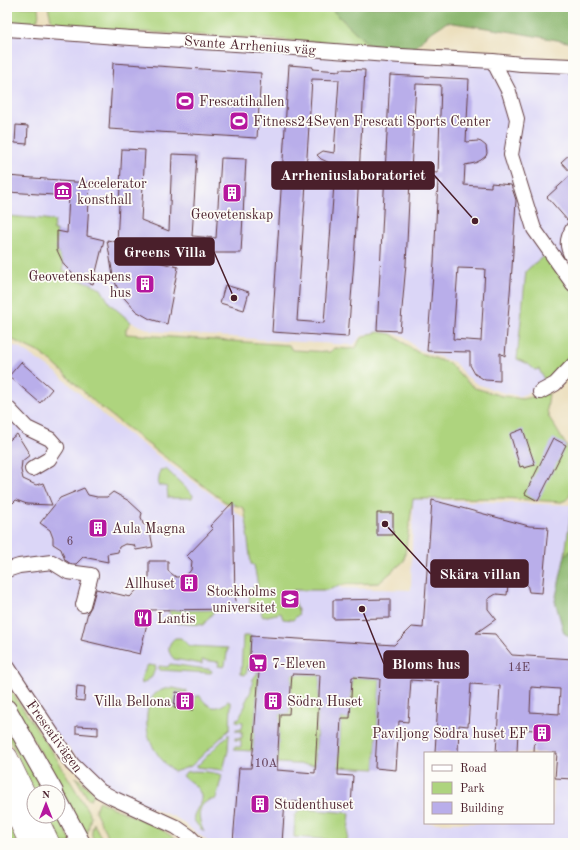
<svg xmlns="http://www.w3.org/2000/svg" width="580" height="850" font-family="'Old Standard TT',serif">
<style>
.built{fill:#dbd6f7;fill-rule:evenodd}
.green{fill:#aed47e;stroke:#7c7a54}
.forest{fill:#8ab66d;stroke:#6a6a4c}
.building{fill:#b9aeea;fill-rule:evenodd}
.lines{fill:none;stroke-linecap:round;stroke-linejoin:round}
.minor-casing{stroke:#623c41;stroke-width:16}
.major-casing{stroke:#623c41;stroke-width:20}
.highway-casing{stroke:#623c41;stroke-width:22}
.minor{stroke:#fff;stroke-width:14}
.major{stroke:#fff;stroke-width:18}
.highway{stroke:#fff;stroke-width:21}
.labels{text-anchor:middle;stroke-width:3.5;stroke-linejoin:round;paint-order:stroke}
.number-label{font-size:12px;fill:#66435b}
.street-label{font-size:14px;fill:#4a1f2b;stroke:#fdfcf7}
.poi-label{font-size:14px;fill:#4a1f2b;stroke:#fdfcf7;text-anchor:start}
.leader{fill:none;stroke:#4a1f2b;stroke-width:1.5}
.callout-dot{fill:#4a1f2b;stroke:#fdfcf7;stroke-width:1.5}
.callout{fill:#4a1f2b;stroke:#4a1f2b;stroke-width:1.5}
.callout-label{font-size:15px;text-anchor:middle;font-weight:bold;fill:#fff}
</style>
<rect width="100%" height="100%" fill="#fdfcf7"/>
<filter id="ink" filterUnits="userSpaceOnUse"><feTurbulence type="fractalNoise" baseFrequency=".025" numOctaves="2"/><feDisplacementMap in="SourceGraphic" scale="8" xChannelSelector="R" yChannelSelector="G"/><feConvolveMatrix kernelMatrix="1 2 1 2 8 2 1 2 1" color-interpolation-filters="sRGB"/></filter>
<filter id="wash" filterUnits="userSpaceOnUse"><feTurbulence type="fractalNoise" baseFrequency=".012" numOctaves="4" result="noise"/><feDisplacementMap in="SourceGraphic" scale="16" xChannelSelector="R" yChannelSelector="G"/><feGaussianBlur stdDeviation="0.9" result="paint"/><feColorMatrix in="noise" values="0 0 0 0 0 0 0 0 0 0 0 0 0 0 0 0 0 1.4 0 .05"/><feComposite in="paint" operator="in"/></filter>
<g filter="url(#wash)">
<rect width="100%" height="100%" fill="#ebdebb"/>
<path class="built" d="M7 33 573 60V365L555 384 519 396 501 392 477 384 465 375 454 362 417 349 404 336 391 333 379 331 369 333 360 337 354 345 283 341 153 331 131 322 110 304 101 289 90 283 81 280 77 282 61 269 53 229 54 221 45 219 7 216Z
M7 344 20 348 57 373 106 418 284 547 323 574 341 588 411 590 413 499 572 505 565 555 573 608 571 609 572 645H573V843H208L206 840 175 817 112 793 43 722 7 661ZM425 753H553V823H425Z"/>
<path class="green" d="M7 7H38C38 11 40 16 37 20 32 26 14 23 7 23Z
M48 7H329L369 45 60 27 51 19Z
M7 216 45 219 55 221 53 229 57 231V250L64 265 62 269 77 281 79 280C82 281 86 282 89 283 94 284 96 288 101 289L110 304 131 322 126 329V334L289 345 292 350 330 352 334 348 348 349 356 348 360 339 369 334 379 332 391 334 417 352 448 363 456 370 466 381 475 388 502 396H504L522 399 549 393 547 410 549 417 566 445 573 460V480L571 491 569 497 566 500 561 502 504 498 413 499 404 561 379 583 345 584 328 590H293L294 597 299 614 293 620 283 619 281 613 263 617 261 613 262 612 261 608 255 611 250 607 249 591 255 586H258L254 565 251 564 247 533 248 532 244 508 225 502 153 448 98 405 52 362 40 353 7 337Z
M546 255 572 289 573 293V355L570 362 546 384 539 369 535 370 528 364 517 359 526 271 536 262Z
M166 469 193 495 192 498H168L167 487 158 485 160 470Z
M573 497V549L565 555Z
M215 610 203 625 177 623 168 611Z
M243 636H251L249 667H247V671L245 675 241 674Z
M175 638H181L189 646 228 648 225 665 224 667 218 666 219 662 202 660V664L174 659C167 652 167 644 175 638Z
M170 664 206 669H209L212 671 211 673 159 670V666L168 667Z
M148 665 156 666 152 677 142 684C140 677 144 671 148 665Z
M258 672H259L253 751 234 750V747H241V740H235V738H242V731H236V729H242L243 722 236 721 237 718 239 719 246 704 245 703 251 691 253 679Z
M292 674 320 675 315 765 277 763 280 714H289Z
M352 677 380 679 375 769 338 767 341 718H350Z
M7 685 57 759 88 811 91 816 87 835 86 836 48 765 7 695Z
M167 688H173L187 691V693L176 692 174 708 193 710 195 695 198 697 199 695C207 706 215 713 228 701L231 703 230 729 191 766 174 772C165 764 158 756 152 745 145 732 144 705 155 694 158 691 163 690 167 688Z
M7 726 45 792H35L7 735Z
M229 734 228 751 223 770 196 767Z
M186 772C196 770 213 772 222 775L216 799C213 800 209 800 206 802 196 808 199 823 204 832 201 829 196 824 194 820 191 811 209 802 197 788 193 783 187 780 183 776Z
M76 777 94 793 91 799H88L76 778Z
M99 801C104 803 108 806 113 808 137 818 161 826 180 843H111L95 811 98 802Z
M302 809 350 813 347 841 294 837 295 815Z
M47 816H58L72 843H60Z
M7 820 18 843H11L7 835Z
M94 823V824L104 843H94C91 836 91 830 94 823Z"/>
<path class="forest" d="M329 7H573V43L513 32 447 22 427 35 415 48 369 45Z
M573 549V639L564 633 555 601 565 555Z"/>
<g id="blocks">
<path class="building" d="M113 63 261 73 257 138 109 129Z
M289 65 313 67 312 69 340 71V69L365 70 354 261 348 337 272 332ZM312 79 339 80 334 153 323 151 317 155 321 159 356 175 306 172ZM306 183 334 184 324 323 297 321Z
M390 75 469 79 466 142 478 141 481 142 486 146 487 153 486 156 481 160 475 163 465 165 464 185 491 187V183L511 185 516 200 512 268 505 356 500 353V381L485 380 475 374 470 365V352L427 351 434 262 438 180 410 179 406 264 400 331 377 330ZM416 84 441 85 438 173 411 171ZM458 268 485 269 481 341 453 339Z
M16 125 28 126 27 144 15 143Z
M122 149 145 150 141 220 169 231 172 154 197 155 192 236 216 238 221 158 246 159 241 253H130V255L178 267 167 324 150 319 136 311 125 299 117 287 113 276 107 240 117 242Z
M573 151V218L568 221 547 197 572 174 561 162Z
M7 176 59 180V181L90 183 87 236 104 240 93 284 77 278 64 265 57 250V231L67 233 69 196 8 192 9 189H7Z
M225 285 249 292 244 310 220 303Z
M21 362 52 389 40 403 9 376Z
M523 429 535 465 524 468 523 466 520 467 510 434Z
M17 434 30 455 22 461 21 470 23 479 36 485 43 483 52 505 27 504 16 500 13 503 7 498V442Z
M553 438 566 445 538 501 525 494Z
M84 488 88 495 97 497H107L113 492 129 501 142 513 141 517 143 524 149 526 153 547 136 550 134 545 125 544 119 547 118 552 107 554 108 562 83 557 76 564H71L65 560 61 549 53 544V538L50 530 40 523 60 498Z
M432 500 529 526 548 527 542 593 529 592 527 584 521 579H515L508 584 507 595 496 594 488 599V609L496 619 476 633 495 634 512 655 573 659V779L555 778 557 753H534L535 730 518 729 517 753H496L500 686 471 684 468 726 459 725 458 753H435L439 682 411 680 408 722 399 721 396 770 375 768 380 679 352 677 350 718H341L338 775 353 776 351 806 285 801 282 843H251L233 842 239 768H251L253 751 259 672 249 671 251 636 394 645 412 627 423 628ZM292 674 320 675 315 773 277 770 280 714H289ZM531 687 560 689 559 714 530 712Z
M233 502 235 596 238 609 150 610 140 654 81 640 88 612 91 607 96 589 130 597 149 577V561H168V571L176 577H185L191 570 192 561 187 556 213 529 210 526Z
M377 513H393V535H377Z
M390 599V618L333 619V600Z
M77 686 85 687 84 701 76 700Z
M176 692 195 695 193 710 174 708Z
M76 726 98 727V735L76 733Z"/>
</g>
</g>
<g filter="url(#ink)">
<use href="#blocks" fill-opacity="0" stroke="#623c41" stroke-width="1"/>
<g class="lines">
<defs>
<path id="minor" d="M7 29 131 38 268 46 401 56 493 61 521 64 573 66
M493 61 509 92 517 119 511 155 534 229 573 284
M573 228C566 240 566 246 573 259
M540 392 555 384 573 365
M7 407 27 428 50 439 57 447 49 459 32 469
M7 570 19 566 52 562 68 572 91 575 83 605
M7 666 72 764 100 791 113 798 176 827 189 836 196 843"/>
<path id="major" d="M7 709 54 792
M58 800 81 843"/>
<path id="highway" d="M7 757 34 813
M7 795 30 843
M36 816 49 843"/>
</defs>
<use href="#minor" class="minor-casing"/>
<use href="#major" class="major-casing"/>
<use href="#highway" class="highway-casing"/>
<use href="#minor" class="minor"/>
<use href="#major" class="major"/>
<use href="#highway" class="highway"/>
</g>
</g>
<defs>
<symbol id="stadium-square" viewBox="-11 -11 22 22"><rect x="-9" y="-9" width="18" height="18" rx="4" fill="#b5179e" stroke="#fdfcf7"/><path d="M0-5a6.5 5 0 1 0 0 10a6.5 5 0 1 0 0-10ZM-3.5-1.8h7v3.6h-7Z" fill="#fff"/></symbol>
<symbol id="museum-square" viewBox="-11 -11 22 22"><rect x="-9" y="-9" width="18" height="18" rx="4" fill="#b5179e" stroke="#fdfcf7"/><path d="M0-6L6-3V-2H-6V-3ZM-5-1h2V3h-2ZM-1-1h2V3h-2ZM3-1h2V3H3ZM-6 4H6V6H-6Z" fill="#fff"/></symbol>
<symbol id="building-square" viewBox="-11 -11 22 22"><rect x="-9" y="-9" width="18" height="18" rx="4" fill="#b5179e" stroke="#fdfcf7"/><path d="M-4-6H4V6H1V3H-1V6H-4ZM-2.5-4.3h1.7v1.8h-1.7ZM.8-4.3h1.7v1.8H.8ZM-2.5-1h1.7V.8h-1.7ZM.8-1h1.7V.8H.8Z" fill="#fff"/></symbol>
<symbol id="university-square" viewBox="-11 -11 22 22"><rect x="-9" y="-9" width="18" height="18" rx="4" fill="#b5179e" stroke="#fdfcf7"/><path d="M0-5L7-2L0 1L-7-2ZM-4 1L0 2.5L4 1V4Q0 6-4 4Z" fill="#fff"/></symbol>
<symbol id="restaurant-square" viewBox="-11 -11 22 22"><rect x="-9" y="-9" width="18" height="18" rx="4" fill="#b5179e" stroke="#fdfcf7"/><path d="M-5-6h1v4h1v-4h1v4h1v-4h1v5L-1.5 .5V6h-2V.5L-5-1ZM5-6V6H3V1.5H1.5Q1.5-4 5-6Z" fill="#fff"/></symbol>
<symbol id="supermarket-square" viewBox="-11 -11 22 22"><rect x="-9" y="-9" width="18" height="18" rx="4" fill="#b5179e" stroke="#fdfcf7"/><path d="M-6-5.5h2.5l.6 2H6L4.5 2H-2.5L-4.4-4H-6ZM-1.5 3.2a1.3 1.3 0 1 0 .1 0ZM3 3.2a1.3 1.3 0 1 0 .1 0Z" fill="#fff"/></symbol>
</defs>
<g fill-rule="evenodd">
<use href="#stadium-square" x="174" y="90" width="22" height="22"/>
<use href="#stadium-square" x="228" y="110" width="22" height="22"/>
<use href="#museum-square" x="52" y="180" width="22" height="22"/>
<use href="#building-square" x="221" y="182" width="22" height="22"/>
<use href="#building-square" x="134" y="273" width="22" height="22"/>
<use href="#building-square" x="87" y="517" width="22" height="22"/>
<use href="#building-square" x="178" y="572" width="22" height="22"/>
<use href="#university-square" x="279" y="588" width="22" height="22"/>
<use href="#restaurant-square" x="132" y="607" width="22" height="22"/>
<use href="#supermarket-square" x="247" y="652" width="22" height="22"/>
<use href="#building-square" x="174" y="690" width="22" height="22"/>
<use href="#building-square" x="262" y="690" width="22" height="22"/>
<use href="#building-square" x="531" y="722" width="22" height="22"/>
<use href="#building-square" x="249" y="793" width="22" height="22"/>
</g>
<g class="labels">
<g class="number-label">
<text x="70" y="545">6</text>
<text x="519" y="671">14E</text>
<text x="266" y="767">10A</text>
</g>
<g class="street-label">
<text transform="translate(250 45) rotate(4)" y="5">Svante Arrhenius väg</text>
<text transform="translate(55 736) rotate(54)" y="5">Frescativägen</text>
</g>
<g class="poi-label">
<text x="199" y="106">Frescatihallen</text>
<text x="253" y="126">Fitness24Seven Frescati Sports Center</text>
<text x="77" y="188">Accelerator<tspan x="77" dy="16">konsthall</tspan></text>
<text x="232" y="219" text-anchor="middle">Geovetenskap</text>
<text x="131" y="281" text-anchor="end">Geovetenskapens<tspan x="131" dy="16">hus</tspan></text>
<text x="112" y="533">Aula Magna</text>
<text x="175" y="588" text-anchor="end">Allhuset</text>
<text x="276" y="596" text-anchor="end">Stockholms<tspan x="276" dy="16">universitet</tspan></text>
<text x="157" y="623">Lantis</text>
<text x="272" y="668">7-Eleven</text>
<text x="171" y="706" text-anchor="end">Villa Bellona</text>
<text x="287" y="706">Södra Huset</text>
<text x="528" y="738" text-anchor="end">Paviljong Södra huset EF</text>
<text x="274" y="809">Studenthuset</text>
</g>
</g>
<path class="leader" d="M475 221L434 175M234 298L214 252M385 524L431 574M362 609L384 664"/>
<g class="callout-dot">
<circle cx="475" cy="221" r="4"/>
<circle cx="234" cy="298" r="4"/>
<circle cx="385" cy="524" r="4"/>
<circle cx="362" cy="609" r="4"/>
</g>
<g class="callout">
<rect x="272" y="162" width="162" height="27" rx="4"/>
<rect x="115" y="238" width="99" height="27" rx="4"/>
<rect x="431" y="560" width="97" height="27" rx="4"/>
<rect x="384" y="651" width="84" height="27" rx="4"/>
</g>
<g class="callout-label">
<text x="353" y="180">Arrheniuslaboratoriet</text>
<text x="165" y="257">Greens Villa</text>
<text x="480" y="579">Skära villan</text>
<text x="426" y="669">Bloms hus</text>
</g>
<rect width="580" height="850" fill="none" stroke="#fdfcf7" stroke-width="24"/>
<rect x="424" y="752" width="130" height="72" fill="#fdfcf7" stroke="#b5a4a5"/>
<rect x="432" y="765" width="20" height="6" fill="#ffffff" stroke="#b5a4a5"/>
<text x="460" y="772" font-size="12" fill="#4a1f2b">Road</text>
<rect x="432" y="782" width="20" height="12" fill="#aed47e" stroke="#b5a4a5"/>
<text x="460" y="792" font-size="12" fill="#4a1f2b">Park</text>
<rect x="432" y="802" width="20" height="12" fill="#b9aeea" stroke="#b5a4a5"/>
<text x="460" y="812" font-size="12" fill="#4a1f2b">Building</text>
<g transform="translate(46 804)"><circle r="19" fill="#fdfcf7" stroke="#b5a4a5"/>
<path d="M0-3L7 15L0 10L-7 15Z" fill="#b5179e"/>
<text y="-6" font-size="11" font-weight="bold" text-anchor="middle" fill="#4a1f2b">N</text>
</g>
</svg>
